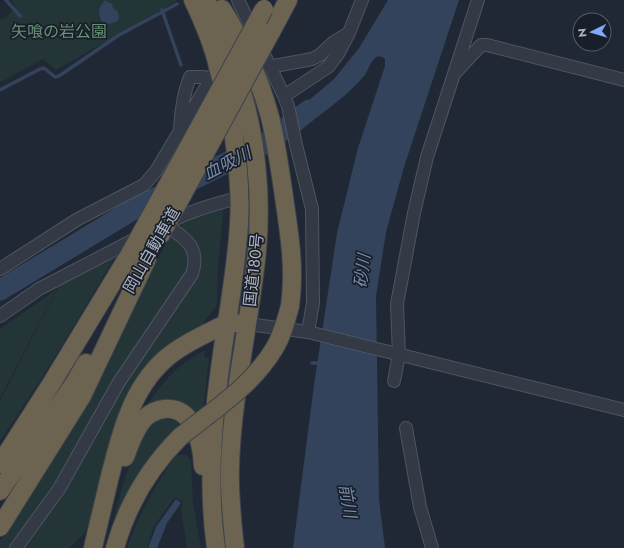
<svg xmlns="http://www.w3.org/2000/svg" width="624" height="548" font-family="Jost,'Noto Sans JP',sans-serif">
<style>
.green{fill:#233537}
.water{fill:#34435c}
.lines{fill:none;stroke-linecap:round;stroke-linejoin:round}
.stream{stroke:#34435c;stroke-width:3.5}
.river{stroke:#34435c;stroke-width:21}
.minor-casing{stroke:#4e5561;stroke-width:14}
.highway-casing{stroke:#3b424d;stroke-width:20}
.minor{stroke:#333a46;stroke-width:12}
.highway{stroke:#6c6351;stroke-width:18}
.highway-bridge-casing{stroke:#3b424d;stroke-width:20;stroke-linecap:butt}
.highway-bridge{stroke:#6c6351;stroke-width:18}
.labels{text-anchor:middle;stroke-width:3.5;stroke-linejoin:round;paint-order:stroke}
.park-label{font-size:16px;fill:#669273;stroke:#191f2a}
.street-label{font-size:16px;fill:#adb5c3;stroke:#191f2a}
.water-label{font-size:17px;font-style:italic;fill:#768aaa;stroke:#191f2a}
</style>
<rect width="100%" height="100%" fill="#202835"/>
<path class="green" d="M11 0H176L177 1 56 70 43 59 1 82 0 80V19L6 18 15 7Z
M224 205 218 268 217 301 216 307 205 320 204 325 183 336 156 357 85 533 69 548H22L115 399 197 275C206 251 195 243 180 225L181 221Z
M169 237 185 245 189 249 191 266 54 485 9 548H0V541L31 494 134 305Z
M119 250C81 314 43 379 0 441V401L59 286 97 262Z
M57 289 0 398V329Z
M205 350 204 357 209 358 201 428 147 406C161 382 180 363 205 350Z
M162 419C171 419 176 420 181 427L111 531C118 503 134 428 162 419Z
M177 455H186L191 460 193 503 201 548H187L181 509 183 502 175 497 154 526 147 548H127C136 523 147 500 161 478 166 470 171 462 177 455Z"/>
<path class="water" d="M103 0 112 4 113 8 118 12 119 19 116 22 108 24 102 22C98 14 98 9 104 2Z
M388 0H459L404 167 386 232 376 296 379 500 385 548H293L314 385 337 233 358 148 385 66V59C374 49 369 69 365 75 347 97 321 113 300 131L295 112 334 79 359 48Z
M176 499 181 503 167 523 157 548H148L156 527Z"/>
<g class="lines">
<path class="stream" d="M6 0 20 16
M162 10 181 65
M0 90 40 69 44 68 55 77 59 76 119 35 177 4
M312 363H320"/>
<path class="river" d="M0 290 134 209 266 143 309 110"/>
<defs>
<path id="minor" d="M238 0 284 96 288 106 296 145 312 209 313 303 308 332
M274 66 312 59 320 55 334 42 349 33
M456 72 481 45H487L624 80
M284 96 328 67 338 54 349 33 362 0
M180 129C181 111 183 94 190 77H204
M167 223C196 208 226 200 258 194
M0 269 78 219 144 185 156 171 218 67
M0 316 39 289 139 237
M247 324 308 332 624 410
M394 381 399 355 397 304 414 213 427 157 478 0
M406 428 420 507 432 548
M16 548 59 489 119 382 192 274C201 247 185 238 164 224"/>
<path id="highway" d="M193 0C203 21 213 44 218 67 224 91 231 115 234 138 238 166 241 195 239 223 237 260 231 297 225 334 214 405 206 477 216 548
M206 0C246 80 265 161 257 251 250 323 232 394 230 467 229 494 232 521 235 548
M222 9C243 42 260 80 270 117 277 146 281 175 285 204 290 238 295 272 290 306
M271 32 288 0
M125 457C130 444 135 428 145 418 150 413 157 410 164 409 194 406 202 444 203 466
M0 464 53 381 131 252
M0 491 75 382 86 363
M0 527 82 396 147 259
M93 548C98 525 104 502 109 480 120 437 130 391 164 360 182 344 206 334 227 323H236
M115 548C127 505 148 469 180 437"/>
</defs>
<use href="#minor" class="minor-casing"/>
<use href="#highway" class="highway-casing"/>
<use href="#minor" class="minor"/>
<use href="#highway" class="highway"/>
<defs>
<path id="highway-bridge" d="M160 236 271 32
M131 252 264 9
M180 437C212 411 252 386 274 349 282 336 286 321 290 306"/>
</defs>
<use href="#highway-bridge" class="highway-bridge-casing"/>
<use href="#highway-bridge" class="highway-bridge"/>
</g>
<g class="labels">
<g class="park-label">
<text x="59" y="37">矢喰の岩公園</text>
</g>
<g class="street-label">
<text transform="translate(151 250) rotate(-60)" y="6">岡山自動車道</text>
<text transform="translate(253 270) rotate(-84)" y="6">国道180号</text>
</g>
<g class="water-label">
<text transform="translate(227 163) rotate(-27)" y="6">血吸川</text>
<text transform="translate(362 271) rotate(-83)" y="6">砂川</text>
<text transform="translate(348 501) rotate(80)" y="6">前川</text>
</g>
</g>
<g transform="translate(592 32) rotate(265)"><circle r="19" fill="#191f2a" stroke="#545b67"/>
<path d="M0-3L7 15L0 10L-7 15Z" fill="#82a8f3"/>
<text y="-6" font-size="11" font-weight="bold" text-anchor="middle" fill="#adb5c3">N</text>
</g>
</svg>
